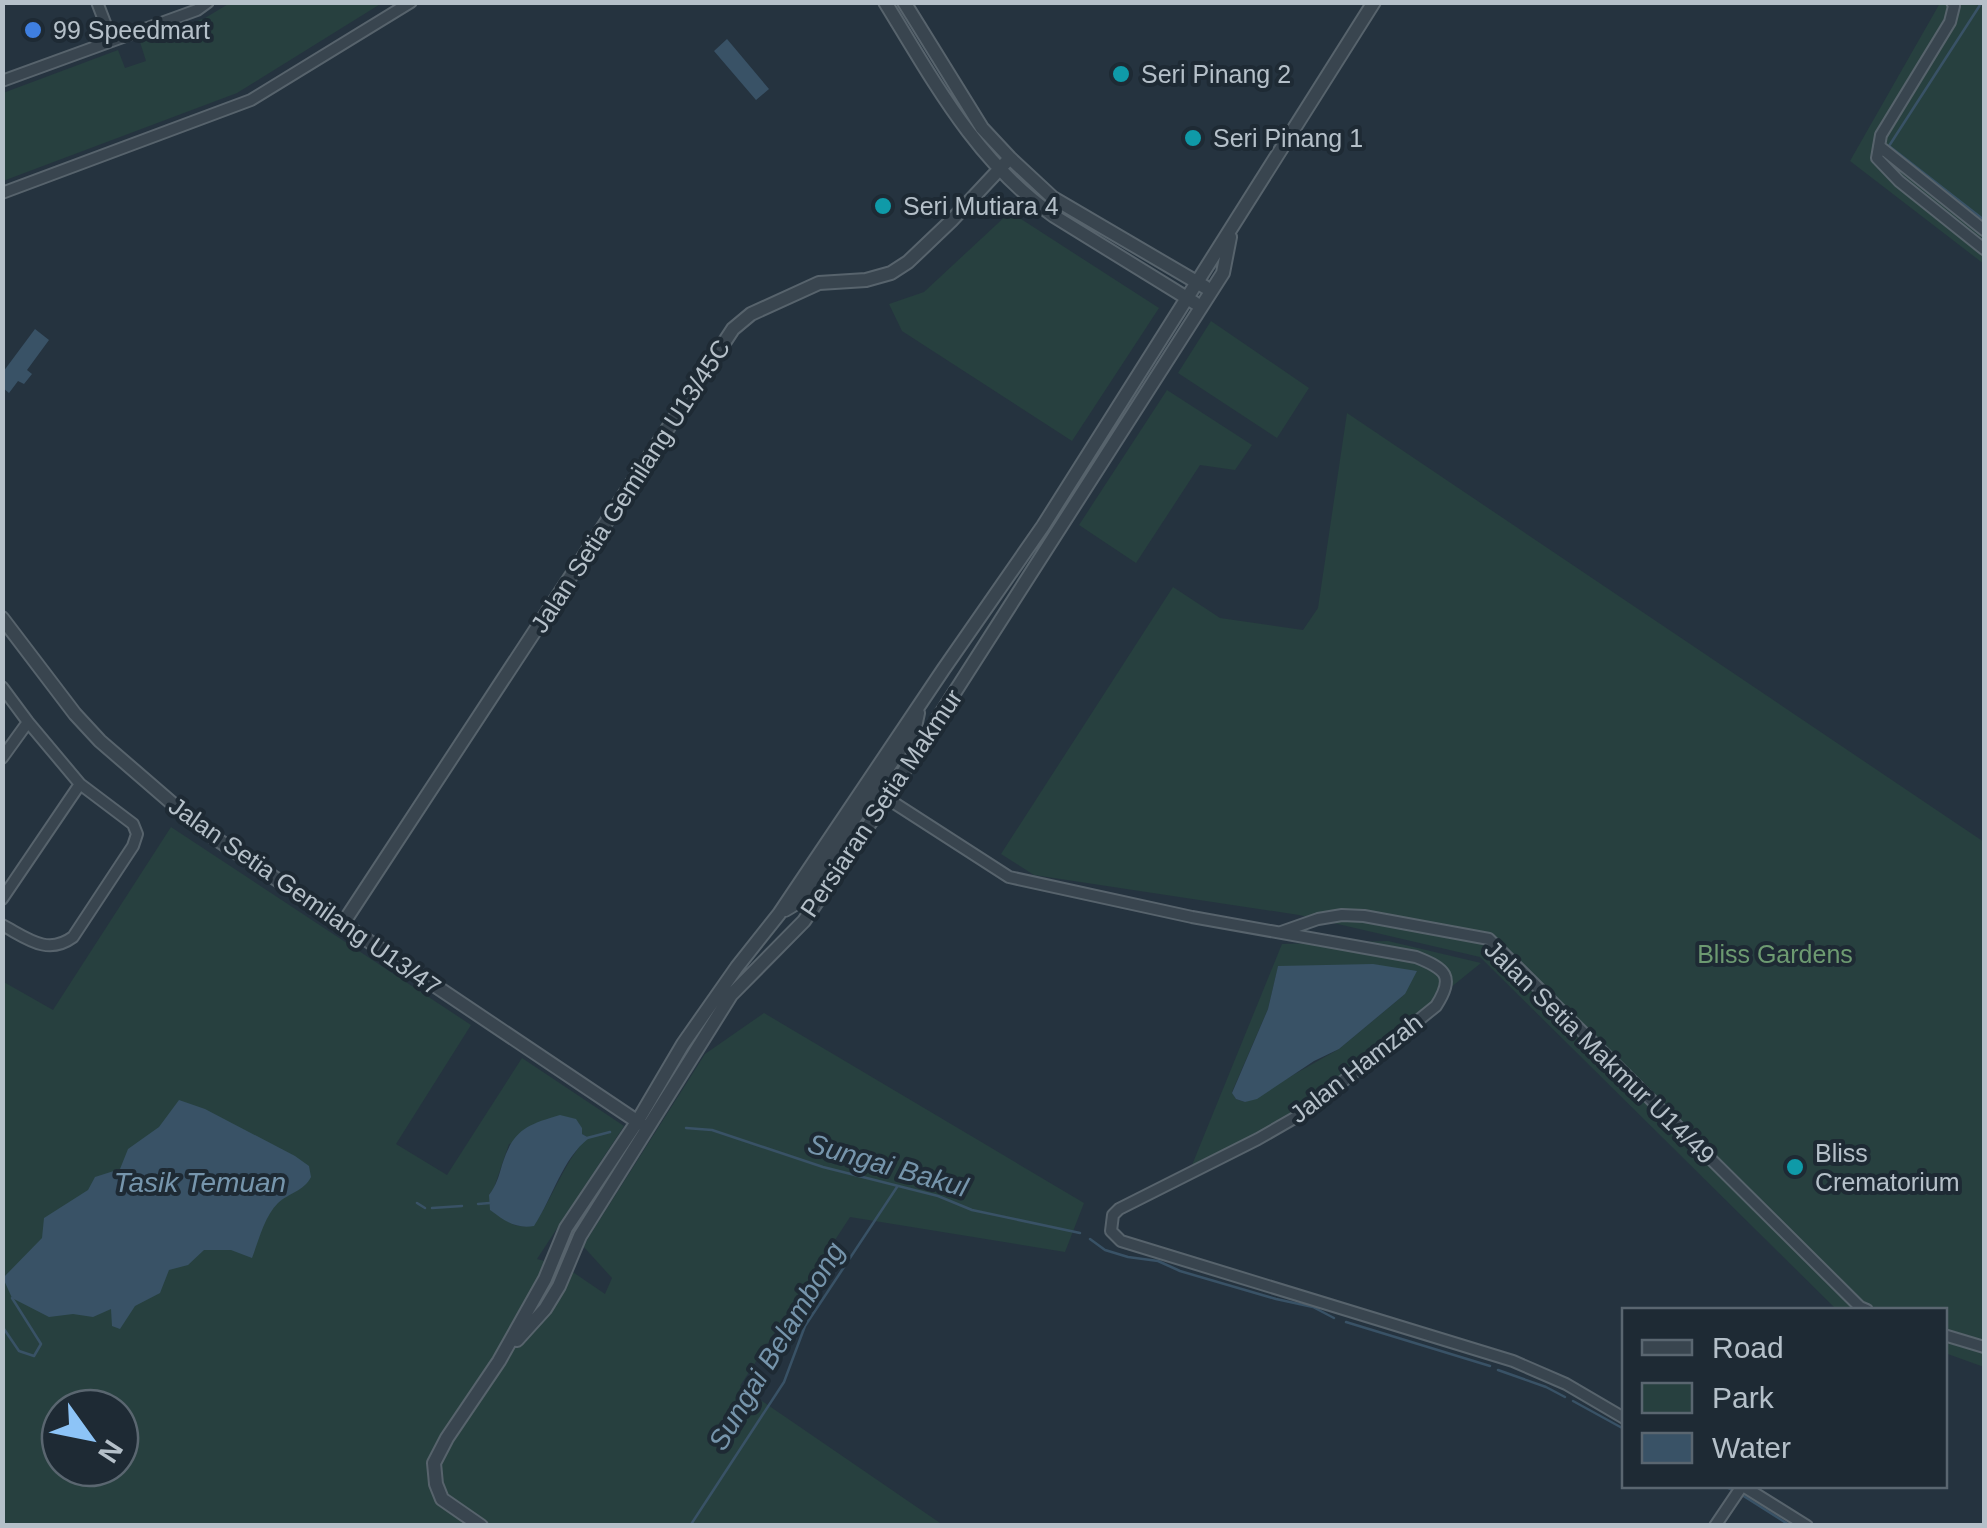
<svg xmlns="http://www.w3.org/2000/svg" width="1987" height="1528" font-family="Helvetica,sans-serif">
<style>
.green{fill:#27403f;fill-rule:evenodd}
.water{fill:#395266}
.lines{fill:none;stroke-linecap:round;stroke-linejoin:round}
.stream{stroke:#395266;stroke-width:2.5}
.minor-casing{stroke:#57636c;stroke-width:14}
.tertiary-casing{stroke:#57636c;stroke-width:16}
.minor{stroke:#39454f;stroke-width:10}
.tertiary{stroke:#39454f;stroke-width:12}
.shop-dot{fill:#3f7fe0;stroke:#1e2a34;stroke-width:4}
.culture-dot{fill:#0f9aa8;stroke:#1e2a34;stroke-width:4}
.labels{text-anchor:middle;stroke-width:8;stroke-linejoin:round;paint-order:stroke}
.poi-label{font-size:25px;fill:#b5c0c9;stroke:#1e2a34;text-anchor:start}
.street-label{font-size:25px;fill:#b5c0c9;stroke:#1e2a34}
.park-label{font-size:25px;fill:#6d9a71;stroke:#1e2a34}
.water-label{font-size:28px;font-style:italic;fill:#7695ac;stroke:#1e2a34}
</style>
<rect width="100%" height="100%" fill="#25333f"/>
<path class="green" d="M230 3H382L237 93 3 181V93L118 50 125 68 146 61 140 42 205 18Z
M1940 3H1984V264L1850 161Z
M1010 212 1159 308 1072 441 902 331 889 304 924 292Z
M1211 321 1309 388 1277 438 1178 373Z
M1167 390 1252 445 1235 470 1200 465 1136 563 1079 525Z
M1347 413 1984 842V1367L1945 1353 1944 1310H1837L1480 957 1299 915 1034 875 1001 854 1173 587 1220 618 1303 630 1318 608Z
M171 827 471 1025 396 1144 447 1175 522 1058 624 1126 537 1259 564 1266 605 1294 612 1278 583 1246 705 1054 764 1013 1084 1203 1065 1252 850 1217 740 1386 943 1525H3L2 981 53 1010ZM582 1134 587 1137C563 1165 554 1195 534 1225 507 1231 502 1215 489 1195L494 1188 509 1144ZM60 1408H120V1468H60Z
M1388 941 1481 963 1287 1119 1190 1170 1282 944ZM1278 967 1405 994 1339 1049 1245 1102 1236 1099 1232 1092 1268 1009Z"/>
<path class="water" d="M727 39 769 89 756 100 714 51Z
M35 329 49 340 27 370 32 374 24 384 18 381 9 393 3 388V372Z
M1373 964 1417 971 1405 994 1339 1049 1314 1061 1257 1099 1245 1102 1236 1099 1232 1093 1268 1009 1278 966Z
M179 1100 205 1109 295 1156 309 1166 311 1177C304 1191 289 1193 278 1203 264 1217 259 1240 252 1258L231 1250H204L188 1265 169 1270 160 1293 135 1306 120 1329 112 1326 111 1309 93 1317 73 1314 49 1317 12 1298 3 1278 42 1238 44 1218 88 1190 95 1177 120 1169 128 1149 159 1127Z
M560 1115 576 1119 582 1128V1134L589 1138C562 1159 553 1197 534 1226 515 1229 505 1221 490 1210L489 1195C496 1186 499 1176 502 1165 513 1130 526 1125 560 1115Z"/>
<g class="lines">
<path class="stream" d="M1982 2 1889 146 1984 220
M686 1128 712 1130 823 1167 938 1196 972 1210 1080 1233
M587 1138 610 1132
M417 1203 425 1208
M478 1204 490 1203
M432 1208 462 1206
M1090 1239 1105 1250 1128 1257 1158 1261 1180 1271 1276 1299 1313 1307 1334 1318
M1346 1322 1490 1366
M2 1326 19 1351 34 1356 41 1344 12 1298
M1498 1370 1546 1387 1565 1397
M1573 1401 1624 1429
M1724 1486 1733 1490
M1742 1495 1791 1526
M690 1526 784 1382 805 1326 897 1187"/>
<defs>
<path id="minor" d="M97 2 112 41
M1952 2 1954 6 1950 22 1881 135 1877 158 1899 181 1984 249
M2 81 197 10 208 2
M1879 146 1984 230
M2 193 251 100 411 2
M2 687 28 722 80 784 133 824 137 834 133 846 73 937C47 956 27 938 2 925
M2 758 28 722
M874 790 1009 877 1192 917 1416 957C1446 969 1455 976 1436 1006L1305 1112 1258 1139 1119 1209 1113 1215 1111 1231 1121 1241 1513 1361 1566 1384 1624 1418
M2 899 80 784
M1281 932 1318 919 1342 915 1364 916 1489 939 1860 1307 1867 1310
M1944 1335 1984 1347
M1743 1486 1807 1526
M1715 1526 1742 1486"/>
<path id="tertiary" d="M885 2C933 80 977 163 1054 216L1195 303
M904 2 982 128 1010 158 1053 198 1205 287
M2 618 75 714 100 741 203 830 641 1124
M785 910 800 901 915 727 918 713
M342 925 733 329 751 314 819 283 866 280 891 273 908 262 951 221 1010 158
M517 1340 545 1309 559 1286 580 1236 731 995 804 921 887 798 1223 273 1230 237
M481 1526 442 1499 436 1484 434 1463 447 1438 499 1361 545 1279 566 1228 637 1122 683 1044 737 967 779 914 943 670 1043 526 1374 2"/>
</defs>
<use href="#minor" class="minor-casing"/>
<use href="#tertiary" class="tertiary-casing"/>
<use href="#minor" class="minor"/>
<use href="#tertiary" class="tertiary"/>
</g>
<circle class="shop-dot" cx="33" cy="30" r="10"/>
<g class="culture-dot">
<circle cx="1121" cy="74" r="10"/>
<circle cx="1193" cy="138" r="10"/>
<circle cx="883" cy="206" r="10"/>
<circle cx="1795" cy="1167" r="10"/>
</g>
<g class="labels">
<g class="poi-label">
<text x="53" y="39">99 Speedmart</text>
<text x="1141" y="83">Seri Pinang 2</text>
<text x="1213" y="147">Seri Pinang 1</text>
<text x="903" y="215">Seri Mutiara 4</text>
<text x="1815" y="1162">Bliss<tspan x="1815" dy="29">Crematorium</tspan></text>
</g>
<g class="street-label">
<text transform="translate(630 486) rotate(-57)" y="9">Jalan Setia Gemilang U13/45C</text>
<text transform="translate(881 803) rotate(-56)" y="9">Persiaran Setia Makmur</text>
<text transform="translate(305 896) rotate(35)" y="9">Jalan Setia Gemilang U13/47</text>
<text transform="translate(1600 1052) rotate(44)" y="9">Jalan Setia Makmur U14/49</text>
<text transform="translate(1356 1068) rotate(-38)" y="9">Jalan Hamzah</text>
</g>
<g class="park-label">
<text x="1775" y="963">Bliss Gardens</text>
</g>
<g class="water-label">
<text transform="translate(888 1165) rotate(16)" y="10">Sungai Bakul</text>
<text x="200" y="1192">Tasik Temuan</text>
<text transform="translate(776 1346) rotate(-59)" y="10">Sungai Belambong</text>
</g>
</g>
<rect width="1987" height="1528" fill="none" stroke="#b5c0c9" stroke-width="10"/>
<rect x="1622" y="1308" width="325" height="180" fill="#1e2a34" stroke="#5a6670" stroke-width="2.5"/>
<rect x="1642" y="1340" width="50" height="15" fill="#39454f" stroke="#5a6670" stroke-width="2.5"/>
<text x="1712" y="1358" font-size="30" fill="#b5c0c9">Road</text>
<rect x="1642" y="1383" width="50" height="30" fill="#27403f" stroke="#5a6670" stroke-width="2.5"/>
<text x="1712" y="1408" font-size="30" fill="#b5c0c9">Park</text>
<rect x="1642" y="1433" width="50" height="30" fill="#395266" stroke="#5a6670" stroke-width="2.5"/>
<text x="1712" y="1458" font-size="30" fill="#b5c0c9">Water</text>
<g transform="translate(90 1438) rotate(123)"><circle r="48" fill="#1e2a34" stroke="#5a6670" stroke-width="2.5"/>
<path d="M0-8L18 38L0 25L-18 38Z" fill="#8dc4f7"/>
<text y="-15" font-size="28" font-weight="bold" text-anchor="middle" fill="#b5c0c9">N</text>
</g>
</svg>
